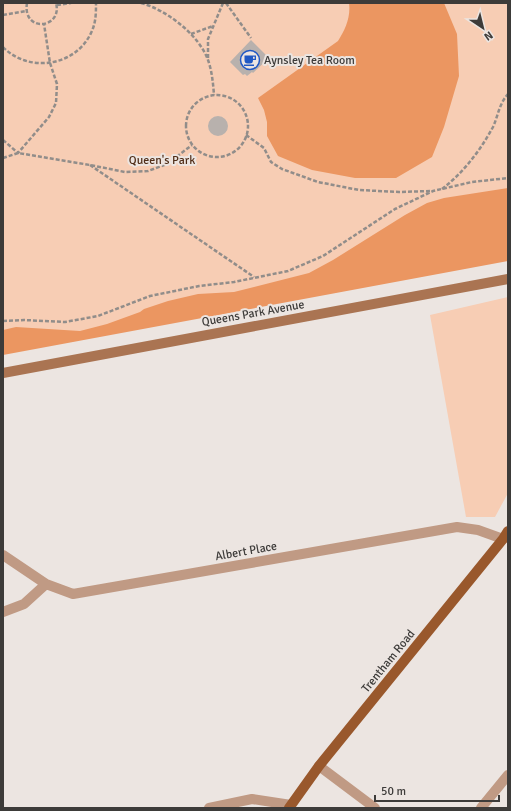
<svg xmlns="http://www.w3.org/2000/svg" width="511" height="811" font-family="Signika,sans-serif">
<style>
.green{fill:#f7cdb4}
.forest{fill:#eb9661}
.building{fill:#b8b1ad}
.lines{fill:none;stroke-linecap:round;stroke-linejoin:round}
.path{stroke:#918d8a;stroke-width:2.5;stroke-dasharray:4 2;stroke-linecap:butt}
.street{stroke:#c09a84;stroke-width:10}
.secondary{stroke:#aa7452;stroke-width:10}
.primary{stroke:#99582c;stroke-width:10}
.labels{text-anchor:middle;stroke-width:4;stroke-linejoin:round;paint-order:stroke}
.poi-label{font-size:12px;fill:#3d3b39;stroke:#ece5e1;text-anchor:start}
.park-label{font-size:12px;fill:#502e18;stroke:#ece5e1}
.street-label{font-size:12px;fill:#3d3b39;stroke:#ece5e1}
</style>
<rect width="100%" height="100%" fill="#ece5e1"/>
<path class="green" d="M3 3H508V260L3 354Z
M508 297V493L495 517H466L430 315Z"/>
<path class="forest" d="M349 3H444L457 34 459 76 444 127 432 157 396 178H355L312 170 278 156 267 136V122L264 110 258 98 338 41C345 30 351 17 349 3Z
M508 188V261L3 355V330L16 327 80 331 107 324 140 312 144 309 168 301 198 294 234 292 309 273 333 260 405 215 427 203 444 198Z"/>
<path class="building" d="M251 40 269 58 253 73 252 72 247 76 245 74 243 75 230 62Z
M208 126a10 10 0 1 1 20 0a10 10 0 1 1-20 0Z"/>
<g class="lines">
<path class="path" d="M27 3C22 33 63 29 56 3
M141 3C167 10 199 35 208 60 212 71 213 83 214 95
M226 3 251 38
M57 5 71 3
M3 15 26 11
M191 34 213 26
M3 47C28 73 75 67 91 33 96 23 96 13 96 3
M208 58V39L223 3
M186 126a31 31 0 1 1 62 0a31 31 0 1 1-62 0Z
M246 135 264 148 271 162 282 169 318 182 359 190 399 192 431 191
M3 140 18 153 49 117 56 103 57 84 50 63 44 24
M3 158 18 153 90 165 125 172 148 171 167 164 192 145
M90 165 254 277
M442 189C463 173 480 151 493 127 498 116 499 104 508 94
M3 321 24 320 65 322 98 316 150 296 199 286 234 282 288 271 323 256 395 209 433 191 472 182 508 178"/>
<path class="street" d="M3 555 46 584 73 594 457 527 478 530 503 539
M3 612 24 604 46 584
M319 766 375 808
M209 808 252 799 291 805
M481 808 508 775"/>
<path class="secondary" d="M3 373 508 279"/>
<path class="primary" d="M289 808 319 766 503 539 508 531"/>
</g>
<defs>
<symbol id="cafe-ring" viewBox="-11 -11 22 22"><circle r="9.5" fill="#ece5e1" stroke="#2058c4" stroke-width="1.5"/><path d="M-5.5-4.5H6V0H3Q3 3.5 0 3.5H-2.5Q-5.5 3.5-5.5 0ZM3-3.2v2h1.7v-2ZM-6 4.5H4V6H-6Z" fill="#2058c4"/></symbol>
</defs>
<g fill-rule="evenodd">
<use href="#cafe-ring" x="239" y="49" width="22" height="22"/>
</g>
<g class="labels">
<g class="poi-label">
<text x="264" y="64">Aynsley Tea Room</text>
</g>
<g class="park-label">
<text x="162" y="164">Queen's Park</text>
</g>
<g class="street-label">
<text transform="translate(253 313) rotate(-10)" y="4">Queens Park Avenue</text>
<text transform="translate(246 551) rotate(-10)" y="4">Albert Place</text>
<text transform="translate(388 661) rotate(-51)" y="4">Trentham Road</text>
</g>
</g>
<rect width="511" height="811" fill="none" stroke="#3d3b39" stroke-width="8"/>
<g transform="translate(483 28) rotate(145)" stroke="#ece5e1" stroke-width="3" paint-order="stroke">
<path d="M0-3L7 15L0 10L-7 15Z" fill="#3d3b39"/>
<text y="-6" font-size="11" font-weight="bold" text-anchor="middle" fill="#3d3b39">N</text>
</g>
<path d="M375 795v6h124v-6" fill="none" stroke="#3d3b39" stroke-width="2"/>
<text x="381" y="795" font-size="12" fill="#3d3b39" stroke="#ece5e1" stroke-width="3" paint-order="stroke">50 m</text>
</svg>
